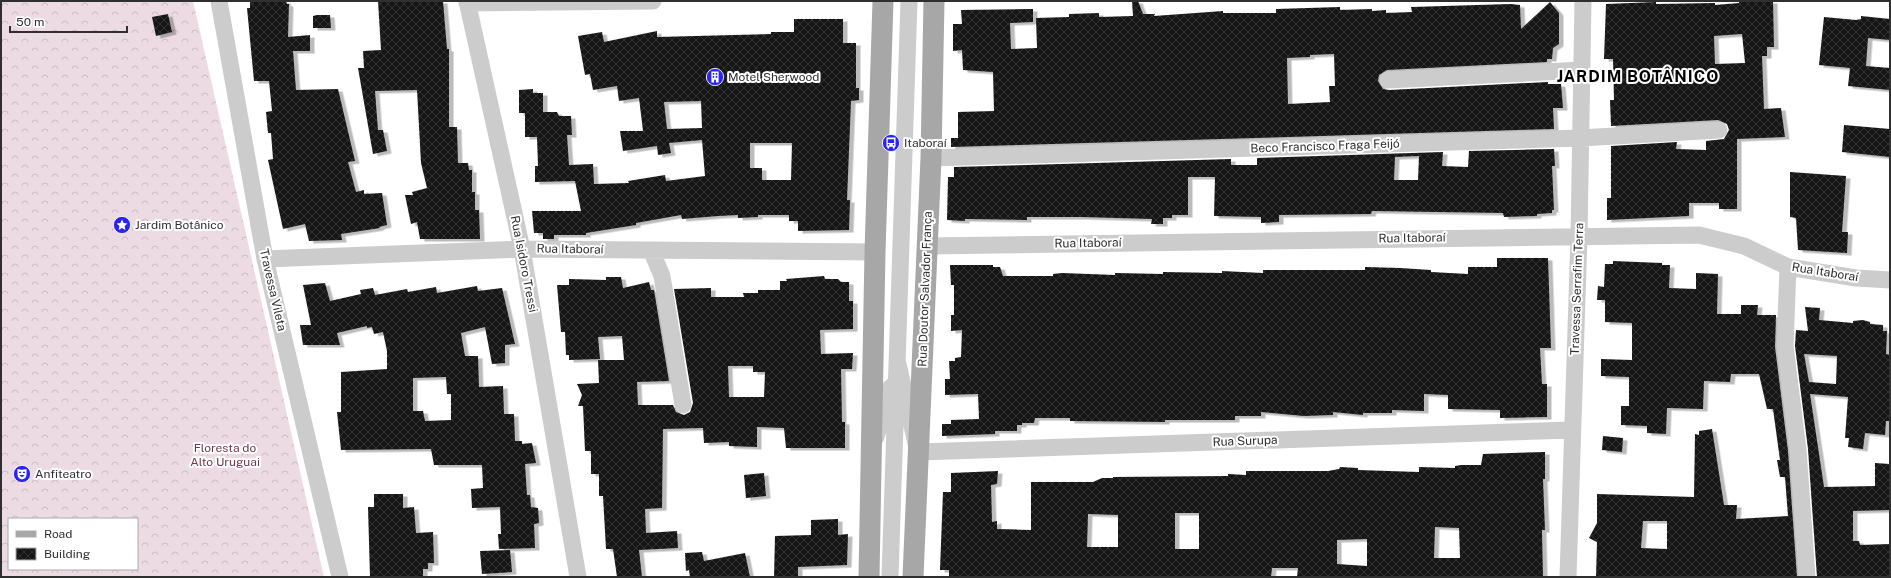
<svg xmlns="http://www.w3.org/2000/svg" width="1891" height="578" font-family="'Public Sans',sans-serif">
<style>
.forest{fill:url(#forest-crowns);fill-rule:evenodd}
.building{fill:url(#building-cross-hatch);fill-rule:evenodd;filter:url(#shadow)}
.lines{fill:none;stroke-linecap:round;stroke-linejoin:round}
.minor{stroke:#ccc;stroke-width:17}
.major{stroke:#a7a7a7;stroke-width:21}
.labels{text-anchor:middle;stroke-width:4;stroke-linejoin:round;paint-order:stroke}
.poi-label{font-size:12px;fill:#2f2f2f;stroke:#fff;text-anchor:start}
.street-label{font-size:12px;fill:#2f2f2f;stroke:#fff}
.park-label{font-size:12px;fill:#6e384c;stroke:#fff}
.district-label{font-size:16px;font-weight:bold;letter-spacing:1px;fill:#000;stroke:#fff}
</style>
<defs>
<pattern id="forest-crowns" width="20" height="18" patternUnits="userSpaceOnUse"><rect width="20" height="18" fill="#eddbe3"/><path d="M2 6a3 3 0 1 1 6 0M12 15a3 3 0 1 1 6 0" fill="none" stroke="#ccbcc3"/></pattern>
<pattern id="building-cross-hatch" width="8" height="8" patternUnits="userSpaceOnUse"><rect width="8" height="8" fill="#161616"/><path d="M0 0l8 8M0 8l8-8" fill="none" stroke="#303030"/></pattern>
<filter id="shadow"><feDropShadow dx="4.5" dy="2.5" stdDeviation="0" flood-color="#0004"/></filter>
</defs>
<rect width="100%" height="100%" fill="#fff"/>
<path class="forest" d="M1 1H193L324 577H1ZM9 519H137V569H9Z"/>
<path class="building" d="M250 1H286L287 4H289L288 37 310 35V51H293L296 90 338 89 355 161 348 162 356 192 364 190V194L382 193 387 225 379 227 380 228 341 234 342 240 309 241 305 224 283 229 268 160 273 159 271 133H268L266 112 272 111 269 81H254L247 8H250Z
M378 1H443L447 49H449V127H457L458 163H468L469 170H472V192H475V210H479L480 239H420L417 222 411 224 405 195H413L412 192 427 188 421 163 417 90 375 91 378 130H383L387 151 373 154 358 68H364L363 51 381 50Z
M1132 1H1138L1143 14H1155L1154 16 1223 11V13H1276V9L1340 7V10L1372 9V11L1386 10V13L1412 12 1411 7 1511 4 1520 5 1521 29 1550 2 1559 13V44L1553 48 1552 59H1547V62L1387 70 1379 75 1378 81 1383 89 1389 90 1548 82V84H1561L1563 108H1553L1554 129 951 147V138H958V112L994 111 993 72 963 70 962 50 953 51V24H962L961 10 1033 9V22L1010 23 1011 49 1037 48 1036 18 1069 17V14L1099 13V17L1133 16ZM1334 54 1335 86H1329L1330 102 1288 104 1287 58 1310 57V55Z
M1739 1H1773L1774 47H1767V56H1762L1764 109 1781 108 1785 137 1737 139V209H1719V203H1689V216L1607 220V198H1611V146L1677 142 1676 149 1706 150V141L1724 139 1729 130 1727 124 1718 120 1611 126 1610 100H1614L1613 59H1604L1606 4 1656 2V4L1715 3V5L1739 3ZM1742 34 1745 63 1715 64 1714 36Z
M168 14 172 32 156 36 152 17Z
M317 15H330L331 28H313V16Z
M1861 16 1890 19V40L1868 38 1866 66 1890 68V90L1848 86 1850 68 1819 65 1824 17 1856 20 1861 19Z
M794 19H843V43H856V88H859V100L851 101 847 200H850L849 230 798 231V221H789V215H758V217L738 218V215L718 216 682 219 681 215 636 223V225L586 233V235H554V239H543V233H534L532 211H581L575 181 535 182V166H538L537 137H525V113H519V90L533 89V93H543V112H557L559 116H571L572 135H567L569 165 593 164 594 184 629 183 628 181 665 175 666 181 705 176 702 140 669 143 671 153 658 155 657 146 623 151 620 131H643L639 98 619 101 617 86 593 90 590 74 585 75 578 36 602 32 604 42 657 31V37L771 34V32H794ZM701 101 702 128 667 129 664 102ZM750 143H792L791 180H762V168H750Z
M1844 125 1890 129V157L1842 152Z
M1554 149 1555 166H1552L1554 210H1552V213L1537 214V216L1504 217 1503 213 1372 211 1371 214 1279 215V222L1261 223V217L1214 216 1215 177H1188V215H1172V218H1163V224H1151L1152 219 1082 217H1027V220L965 219V221L947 220 948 177H954V167L1231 159V165H1257V158L1443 152 1442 166 1468 167 1469 151ZM1419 156 1418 180H1394L1395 157Z
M1790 172 1846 176 1842 232H1848L1847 253 1798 250 1796 218 1790 217Z
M1497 258H1548L1551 348H1540L1542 384H1547V417L1500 418V410L1448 409V395L1424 394V411L1392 410V413H1363V415L1333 412V415L1304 416 1261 412V416H1235V420H1165V422L1070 421V418H1035L1034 423H1022V425H1017V431H995V434L942 436V424H951V420L979 419 978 394 945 395V379H950L949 361H955V358L961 357 962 330 951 331V315H954V285H951L950 265H993V267H1000L1003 276H1053V274L1062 273 1115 275V273L1163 274V272L1222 273V271L1263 273V270H1365V267L1400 268 1431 270V272L1468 274V267H1497Z
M1613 261 1662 263V265H1670L1669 288 1696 289V273L1718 274 1717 314H1741V305H1758L1757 315H1776L1775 347 1788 451 1797 577H1596L1597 542 1589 538 1597 523V494L1694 497 1695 434 1699 435V431L1712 429 1724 505H1737L1736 519 1788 516 1785 477H1780L1777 460H1780L1773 409H1767L1759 374H1731L1730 382 1704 381 1703 409 1667 408 1666 434 1647 433V426L1621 425V406H1629V377L1601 376V359L1632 360V323L1605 322V300H1597L1598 286 1604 287 1605 264H1613ZM1643 521H1667V549L1641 548Z
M824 276 825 279H838L841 282H849V301H853V329L820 330 821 354 853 353 852 369H841L842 422H845V448H786L784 428 757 427V447L729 446V442L704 443 703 428 663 429 662 508 645 509 646 533 677 531 678 548 639 550 642 577H617L613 549H606L603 496H599V474H591V451H585L583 406H578L582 395 577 384 599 383 598 360H624L622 336 598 337 600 359 569 360V355H566L565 332H561L557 285H569V279L606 280V277H621L623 288 649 282 651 290H654L669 381 637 382 638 405H673L676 412 684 415 690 412 693 403 674 289 711 288V297H744L743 293H758V290H780V281H787L786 279ZM728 366H753V372H765L764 397H729Z
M325 283 330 301 361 294 360 290 373 288 375 295 407 289 408 292 436 287 437 293 477 286 478 291 502 288 515 344 505 345V363L492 364 485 327 461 333 465 356H478L479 387 503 386 504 414H514L515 441H522V444L532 443 536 463 525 464 527 495H530L531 507 538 508 539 523 534 524 535 548 499 549 498 534H501L500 507 472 508 471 489 483 488 482 465H434L431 449 341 450 337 412H341V372L387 369V351L383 332 374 334 372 327 367 328V326L337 333 340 345H303L300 325H311L303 285ZM446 377 447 394H451V420L425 421 423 411H413V378Z
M1805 307 1820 308 1819 320 1853 323V321L1863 320 1870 322V324L1883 325V331H1887L1886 354 1890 355V421H1886L1885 435 1865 433 1863 449 1848 447 1849 438H1845L1848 397 1810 394 1824 487 1875 486V463L1890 464V510L1853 511V541H1859L1860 545 1890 544V576L1817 577 1808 449 1795 346 1796 330 1808 331ZM1804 354 1837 356 1836 384 1809 382Z
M1603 436 1623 438 1622 452 1602 450Z
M1545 452V479H1543L1545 530H1542V533L1543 577H1297L1298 568H1272L1271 577H949V570H940L943 492H951V473L998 471 997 484 991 485 992 522 997 521V529L1031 530V482H1093L1102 478H1113V477L1228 476V474L1246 475V471H1328L1339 469 1340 467 1358 468V470L1419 472V467L1455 468V466L1461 465H1481L1483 454ZM1175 513H1199V549H1175ZM1088 514 1118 515V547H1087ZM1435 527 1459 528 1460 558H1434ZM1367 539V566L1337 564V540Z
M764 473 766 496 746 498 744 475Z
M374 494H403V508L414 507 416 533 433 532 434 563H428V569H423V577H370L368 507H374Z
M838 519V535L848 534 847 565 798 567V577H774L775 536 811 535V520Z
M510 550 512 572 482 574 480 551Z
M702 552 704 561 745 553 750 577H690L689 570 686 571 685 553Z"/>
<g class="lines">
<path class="minor" d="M219 1 265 259 340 577
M467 1 522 249 578 577
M467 3 653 1
M1388 80 1582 70
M931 158 1580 138 1719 130
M927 246 1699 235 1744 246 1788 267 1856 278 1890 280
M651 250 662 276 683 405
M265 259 522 249 875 252
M1788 267 1785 346 1798 450 1807 577
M898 364 918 452 1572 430
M876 437 891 387
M890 577 909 1
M1568 577 1579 236 1583 1"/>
<path class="major" d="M869 577 875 252 883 1
M913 577 931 158 934 1"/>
</g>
<defs>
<symbol id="building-disc" viewBox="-11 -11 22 22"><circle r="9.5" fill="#2923f3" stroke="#fff"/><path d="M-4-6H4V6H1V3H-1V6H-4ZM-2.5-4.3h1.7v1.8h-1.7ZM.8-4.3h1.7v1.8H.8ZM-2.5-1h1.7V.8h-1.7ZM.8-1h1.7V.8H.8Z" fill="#fff"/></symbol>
<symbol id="bus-disc" viewBox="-11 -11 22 22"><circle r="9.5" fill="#2923f3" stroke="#fff"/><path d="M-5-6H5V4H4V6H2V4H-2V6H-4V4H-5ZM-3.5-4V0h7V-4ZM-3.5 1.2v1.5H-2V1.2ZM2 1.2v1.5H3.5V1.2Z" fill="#fff"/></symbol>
<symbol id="sight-disc" viewBox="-11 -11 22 22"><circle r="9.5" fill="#2923f3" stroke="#fff"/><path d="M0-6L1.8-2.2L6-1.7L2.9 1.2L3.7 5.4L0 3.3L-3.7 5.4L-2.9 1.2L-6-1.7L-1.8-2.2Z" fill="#fff"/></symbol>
<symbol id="theatre-disc" viewBox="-11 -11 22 22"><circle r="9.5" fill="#2923f3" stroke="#fff"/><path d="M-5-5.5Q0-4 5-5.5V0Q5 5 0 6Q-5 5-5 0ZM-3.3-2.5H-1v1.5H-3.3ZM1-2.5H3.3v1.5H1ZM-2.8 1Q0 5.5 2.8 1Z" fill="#fff"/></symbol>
</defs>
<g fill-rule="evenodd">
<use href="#building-disc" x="705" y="67" width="20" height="20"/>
<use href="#bus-disc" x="881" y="133" width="20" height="20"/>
<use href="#sight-disc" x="112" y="215" width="20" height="20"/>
<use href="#theatre-disc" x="12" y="464" width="20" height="20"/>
</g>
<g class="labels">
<g class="poi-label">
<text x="728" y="81">Motel Sherwood</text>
<text x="904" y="147">Itaboraí</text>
<text x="135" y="229">Jardim Botânico</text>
<text x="35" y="478">Anfiteatro</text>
</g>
<g class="street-label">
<text transform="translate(1325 146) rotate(-2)" y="4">Beco Francisco Fraga Feijó</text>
<text transform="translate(1412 238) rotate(-1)" y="4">Rua Itaboraí</text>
<text transform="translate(1088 243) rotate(-1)" y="4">Rua Itaboraí</text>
<text transform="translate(570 249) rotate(1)" y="4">Rua Itaboraí</text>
<text transform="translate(524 264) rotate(79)" y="4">Rua Isidoro Tressi</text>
<text transform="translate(1825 272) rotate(9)" y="4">Rua Itaboraí</text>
<text transform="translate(925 289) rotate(-88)" y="4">Rua Doutor Salvador França</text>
<text transform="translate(1577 289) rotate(-88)" y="4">Travessa Serrafim Terra</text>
<text transform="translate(273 290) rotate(77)" y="4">Travessa Vileta</text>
<text transform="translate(1245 441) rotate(-2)" y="4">Rua Surupa</text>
</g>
<g class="park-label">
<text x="225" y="452">Floresta do<tspan x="225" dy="14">Alto Uruguai</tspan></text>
</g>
<g class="district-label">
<text x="1638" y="82">JARDIM BOTÂNICO</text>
</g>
</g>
<rect width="1891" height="578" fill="none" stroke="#2f2f2f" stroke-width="4"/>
<rect x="8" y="518" width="130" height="52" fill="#ffffff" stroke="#acacac"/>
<rect x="16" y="531" width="20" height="6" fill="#a7a7a7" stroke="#acacac"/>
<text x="44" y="538" font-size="12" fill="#2f2f2f">Road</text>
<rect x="16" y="548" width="20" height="12" fill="url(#building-cross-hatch)" stroke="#acacac"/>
<text x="44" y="558" font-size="12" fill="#2f2f2f">Building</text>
<path d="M10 26v6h117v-6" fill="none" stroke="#2f2f2f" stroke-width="2"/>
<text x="16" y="26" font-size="12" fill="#2f2f2f" stroke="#ffffff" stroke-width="3" paint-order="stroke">50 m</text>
</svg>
